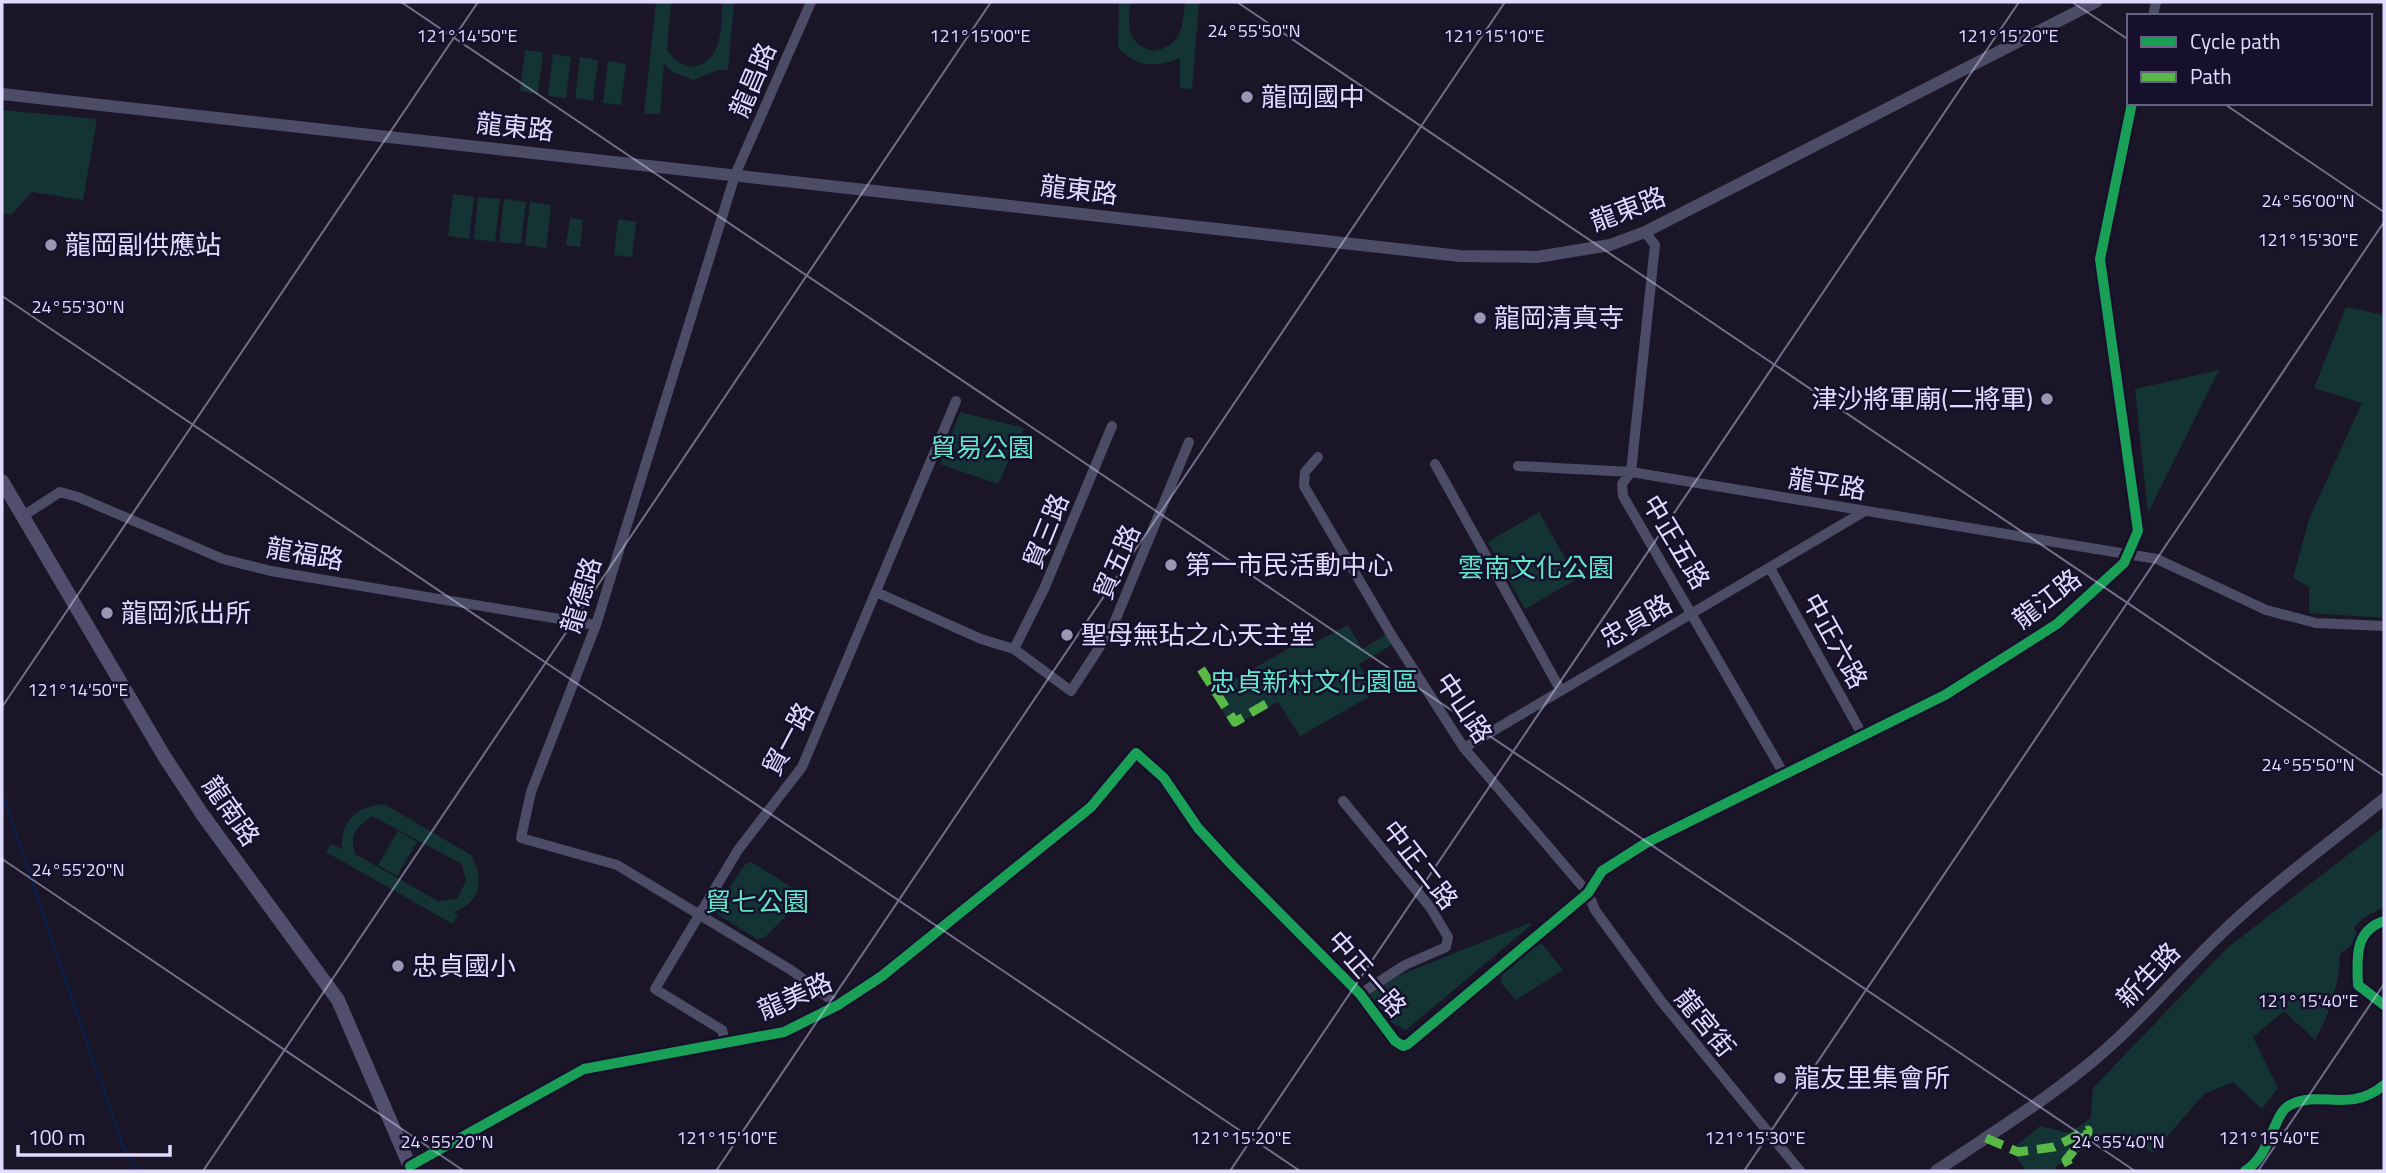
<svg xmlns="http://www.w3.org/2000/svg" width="2386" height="1173" font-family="'Titillium Web','Noto Sans TC',sans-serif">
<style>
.green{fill:#143335;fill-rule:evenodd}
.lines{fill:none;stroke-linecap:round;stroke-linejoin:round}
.stream{stroke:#0a1f4a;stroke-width:2.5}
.minor{stroke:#4d4c67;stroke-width:10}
.tertiary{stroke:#4d4c67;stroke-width:12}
.secondary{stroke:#514f6d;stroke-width:14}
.quiet{stroke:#58b947;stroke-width:9;stroke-dasharray:18 9;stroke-linecap:butt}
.cycleway-casing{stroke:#16102d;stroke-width:15}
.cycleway{stroke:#1a9f57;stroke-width:10}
.ticks{fill:none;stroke:#e1dcff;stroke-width:2;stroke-opacity:0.45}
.poi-dot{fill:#9b97b3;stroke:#16102d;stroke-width:2.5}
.labels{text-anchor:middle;stroke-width:5;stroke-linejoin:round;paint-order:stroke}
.street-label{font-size:26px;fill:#e1dcff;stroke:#16102d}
.poi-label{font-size:26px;fill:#e1dcff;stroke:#16102d;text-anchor:start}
.park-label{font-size:26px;fill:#60e7c8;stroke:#16102d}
.ticks-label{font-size:18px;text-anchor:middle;fill:#e1dcff;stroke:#16102d;stroke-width:5;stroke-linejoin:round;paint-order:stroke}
</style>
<rect width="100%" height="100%" fill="#1a1627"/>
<path class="green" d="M656 2H671L667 50 674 59 688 67C724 65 720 29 723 2H734L728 70H718L693 80 673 72 664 64 660 114H644Z
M1119 2H1130C1128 26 1126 43 1153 51 1181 47 1183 26 1185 2H1199L1192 89 1180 88V58C1155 68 1138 68 1118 48Z
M525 50 543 52 538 94 520 91Z
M553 54 571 57 566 98 548 96Z
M580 57 598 60 593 101 575 98Z
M608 61 626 64 621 105 603 103Z
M2 110 97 119 83 200 32 192 11 215 2 213Z
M453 194 474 197 469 239 448 236Z
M478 197 500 199 495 242 474 239Z
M504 199 526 202 521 244 499 242Z
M530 202 551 205 546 248 525 245Z
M570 218 583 220 580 247 566 245Z
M618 219 636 222 632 257 614 255Z
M2346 307 2384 315V618L2309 613V587L2293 578 2309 519 2362 403 2314 388Z
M2219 370 2148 513 2135 389Z
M960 412 1024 428 998 484 940 464Z
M1539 512 1577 579 1525 609 1488 542Z
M1348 625 1362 649 1387 634 1393 644 1359 664 1374 694 1300 736 1278 702 1231 727 1213 692 1312 635 1316 642Z
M384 804 471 855C485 879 481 903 453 912L458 914 453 924 326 852 331 844 342 849C341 821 355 807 384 804ZM372 816 462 864 466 881 457 899 438 901 355 854C349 835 357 826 372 816Z
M2384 827V907L2363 918 2354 928 2361 938 2340 954C2339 984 2330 1014 2315 1040L2284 1011 2253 1037 2278 1088 2262 1109 2233 1082 2204 1094 2153 1153 2129 1135C2114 1136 2098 1139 2085 1148 2073 1156 2072 1161 2057 1165L2055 1171H2026L2011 1150 2040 1126 2069 1133 2091 1118 2093 1088 2227 948Z
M398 831 417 842 397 876 378 865Z
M751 862 806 896 765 937 757 939 717 914 716 908 745 864Z
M1529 923 1531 925 1406 1030 1392 1023 1368 994 1373 986Z
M1541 943 1563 970 1516 1000 1501 983 1502 973Z"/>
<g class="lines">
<path class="stream" d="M2 794 122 1144 137 1171"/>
<path class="minor" d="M811 2 735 175 596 625 531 792 521 838 617 865 791 970 838 1005
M2153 16 2156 2
M1645 232 1655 245 1631 472 1622 484 1623 496 1784 774
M1318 457 1305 472 1304 486 1392 636 1464 748 1588 893 1595 910 1661 1001 1800 1171
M1435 464 1560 689
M1518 466 1631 472 2157 559 2266 610 2316 623 2384 626
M23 516 60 492 78 497 223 559 271 571 596 625
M1770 568 1863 736
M876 592 981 639 1014 649 1071 691 1112 628 1189 442
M1014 649 1044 589 1112 426
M1464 748 1865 511
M1343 801 1430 907 1448 937 1446 947 1405 965 1360 994
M726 1045 722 1030 655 989 738 850 802 767 956 401
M410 1166 584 1069 784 1032 838 1005 882 976 1091 807 1136 753 1164 778 1198 828 1233 866 1360 994 1395 1041 1403 1046 1408 1044 1588 893 1602 871 1646 843 1945 695 2057 624 2124 563 2138 531 2100 259 2132 103
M2245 1171C2272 1154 2273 1113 2290 1105 2320 1089 2349 1114 2384 1085"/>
<path class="tertiary" d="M2 94 1460 256 1537 257 1610 245 1645 232 2096 2
M1936 1171C1986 1137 2037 1106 2084 1068 2137 1026 2179 973 2228 927 2277 881 2332 841 2384 799"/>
<path class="secondary" d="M2 481 164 756 202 814 338 1000 412 1171"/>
<path class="quiet" d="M1201 669 1235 722 1273 700
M1986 1138 2018 1152 2054 1147 2088 1130V1133L2066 1160 2072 1171"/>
<defs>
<path id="cycleway" d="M2384 921C2354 931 2357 958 2358 985L2384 1005
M410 1166 584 1069 784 1032 838 1005 882 976 1091 807 1136 753 1164 778 1198 828 1233 866 1360 994 1395 1041 1403 1046 1408 1044 1588 893 1602 871 1646 843 1945 695 2057 624 2124 563 2138 531 2100 259 2132 103
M2245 1171C2272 1154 2273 1113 2290 1105 2320 1089 2349 1114 2384 1085"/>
</defs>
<use href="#cycleway" class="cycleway-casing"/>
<use href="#cycleway" class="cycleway"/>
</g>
<path class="ticks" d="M401 2 2135 1171M1237 2 2384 776M2072 2 2129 40M2223 103 2384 212M2 296 1300 1171M2 707 478 2M2 859 464 1171M203 1171 991 2M716 1171 1505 2M1230 1171 2019 2M1744 1171 2384 222M2258 1171 2384 984"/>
<g class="poi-dot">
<circle cx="1247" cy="97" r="7"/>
<circle cx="51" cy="245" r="7"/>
<circle cx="1480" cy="318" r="7"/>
<circle cx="2047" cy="399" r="7"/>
<circle cx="1171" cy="565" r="7"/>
<circle cx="107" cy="613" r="7"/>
<circle cx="1067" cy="635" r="7"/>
<circle cx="398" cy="966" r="7"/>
<circle cx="1780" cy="1078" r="7"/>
</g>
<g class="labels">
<g class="street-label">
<text transform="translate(753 80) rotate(-67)" y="9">龍昌路</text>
<text transform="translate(515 127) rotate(6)" y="9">龍東路</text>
<text transform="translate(1079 190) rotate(7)" y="9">龍東路</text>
<text transform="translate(1628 209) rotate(-21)" y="9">龍東路</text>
<text transform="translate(1827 484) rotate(9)" y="9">龍平路</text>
<text transform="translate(1046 531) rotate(-68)" y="9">貿三路</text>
<text transform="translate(1676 542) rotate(59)" y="9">中正五路</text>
<text transform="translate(305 554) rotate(10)" y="9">龍福路</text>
<text transform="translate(1117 562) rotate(-67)" y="9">貿五路</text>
<text transform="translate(581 595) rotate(-73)" y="9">龍德路</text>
<text transform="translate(2047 599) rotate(-38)" y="9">龍江路</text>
<text transform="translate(1636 621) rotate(-30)" y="9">忠貞路</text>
<text transform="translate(1835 641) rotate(61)" y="9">中正六路</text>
<text transform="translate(1464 708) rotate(56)" y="9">中山路</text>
<text transform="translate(788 739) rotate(-62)" y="9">貿一路</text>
<text transform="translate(231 811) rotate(55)" y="9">龍南路</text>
<text transform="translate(1420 865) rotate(52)" y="9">中正二路</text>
<text transform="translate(1367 974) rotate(49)" y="9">中正一路</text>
<text transform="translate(2148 975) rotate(-46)" y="9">新生路</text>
<text transform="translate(795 996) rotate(-24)" y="9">龍美路</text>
<text transform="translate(1705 1023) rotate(51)" y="9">龍宮街</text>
</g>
<g class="poi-label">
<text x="1261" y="106">龍岡國中</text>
<text x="65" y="254">龍岡副供應站</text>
<text x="1494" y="327">龍岡清真寺</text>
<text x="2033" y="408" text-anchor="end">津沙將軍廟(二將軍)</text>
<text x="1185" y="574">第一市民活動中心</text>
<text x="121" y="622">龍岡派出所</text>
<text x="1081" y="644">聖母無玷之心天主堂</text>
<text x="412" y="975">忠貞國小</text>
<text x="1794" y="1087">龍友里集會所</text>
</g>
<g class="park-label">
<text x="982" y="457">貿易公園</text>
<text x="1536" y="577">雲南文化公園</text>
<text x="1314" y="691">忠貞新村文化園區</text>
<text x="757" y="911">貿七公園</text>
</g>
</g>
<g class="ticks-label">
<text x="1254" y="37">24°55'50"N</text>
<text x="980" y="42">121°15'00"E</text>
<text x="1494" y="42">121°15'10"E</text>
<text x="2008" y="42">121°15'20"E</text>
<text x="467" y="42">121°14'50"E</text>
<text x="2308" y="207">24°56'00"N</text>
<text x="2308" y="246">121°15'30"E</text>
<text x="78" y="313">24°55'30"N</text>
<text x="78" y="696">121°14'50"E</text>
<text x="2308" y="771">24°55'50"N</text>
<text x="78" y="876">24°55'20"N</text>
<text x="2308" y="1007">121°15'40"E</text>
<text x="727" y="1144">121°15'10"E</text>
<text x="1241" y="1144">121°15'20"E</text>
<text x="1755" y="1144">121°15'30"E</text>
<text x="2269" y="1144">121°15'40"E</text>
<text x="447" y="1148">24°55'20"N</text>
<text x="2118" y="1148">24°55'40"N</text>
</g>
<rect width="2386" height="1173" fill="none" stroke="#e1dcff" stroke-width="7"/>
<rect x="2127" y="14" width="245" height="91" fill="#16102d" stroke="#676281" stroke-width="2"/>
<rect x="2141" y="37" width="35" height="10" fill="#1a9f57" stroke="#676281" stroke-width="2"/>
<text x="2190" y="49" font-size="21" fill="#e1dcff">Cycle path</text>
<rect x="2141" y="72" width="35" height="10" fill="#58b947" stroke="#676281" stroke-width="2"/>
<text x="2190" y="84" font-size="21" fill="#e1dcff">Path</text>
<path d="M18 1145v10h152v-10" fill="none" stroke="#e1dcff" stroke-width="3.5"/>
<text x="28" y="1145" font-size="21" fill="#e1dcff" stroke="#16102d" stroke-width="5" paint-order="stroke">100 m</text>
</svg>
